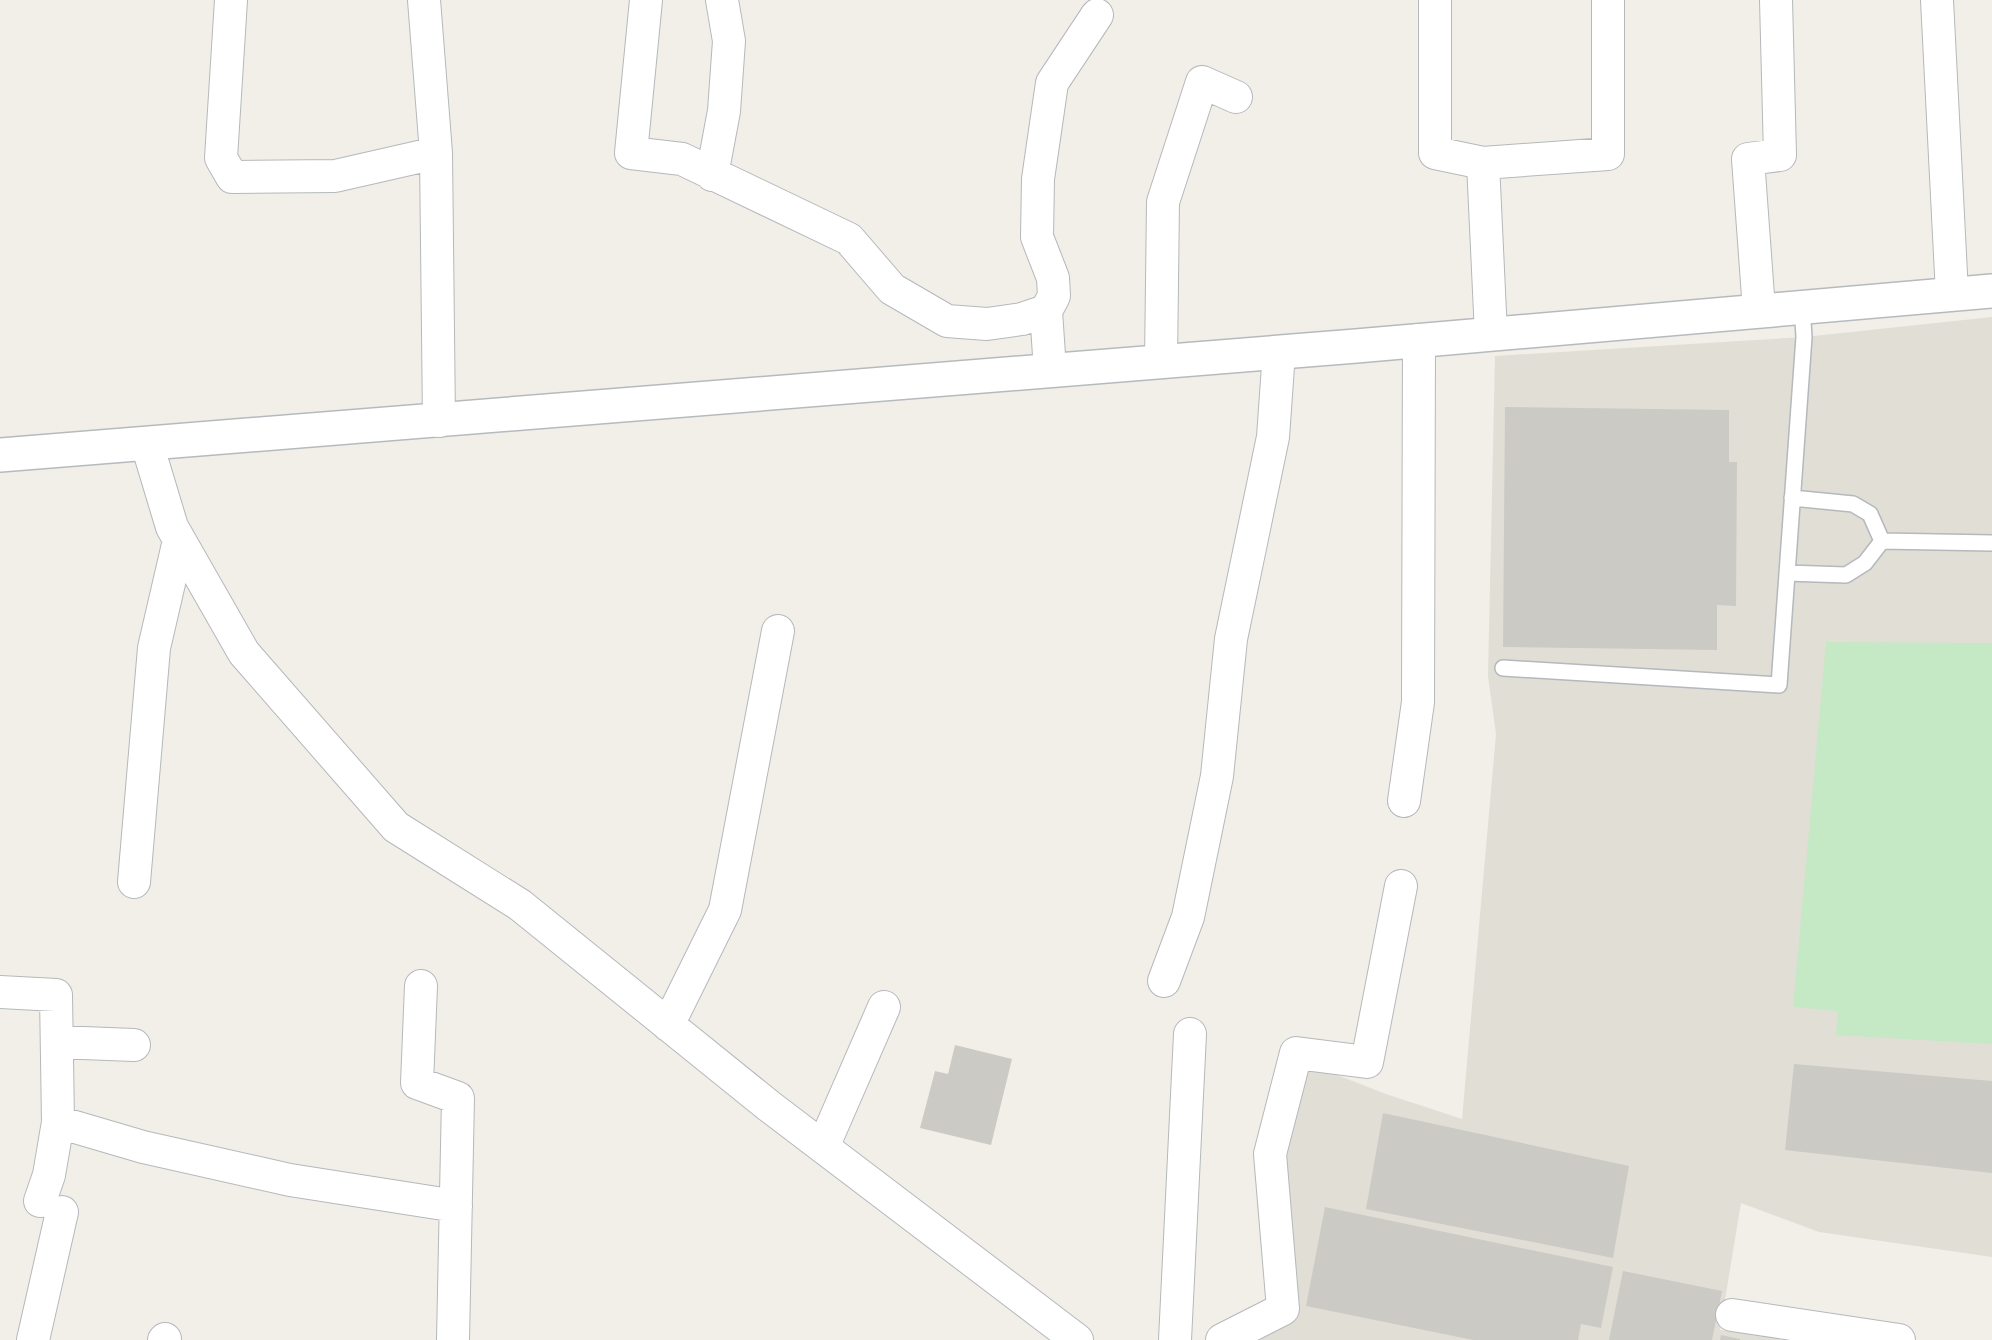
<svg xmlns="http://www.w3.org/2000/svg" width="1992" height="1340" font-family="'IBM Plex Sans',sans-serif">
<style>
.education{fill:#e1ded6}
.green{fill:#c5e8c5}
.building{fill:#cccac5}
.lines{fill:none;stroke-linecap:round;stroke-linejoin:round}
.service-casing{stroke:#b5b8bc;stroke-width:18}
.minor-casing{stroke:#b5b8bc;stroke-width:34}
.secondary-casing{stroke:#b6babf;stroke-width:36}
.service{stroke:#fff;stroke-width:15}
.minor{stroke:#fff;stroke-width:32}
.secondary{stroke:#fff;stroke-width:33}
</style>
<rect width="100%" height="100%" fill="#f1efe8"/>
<path class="education" d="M1992 317V1257L1819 1232 1741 1203 1720 1330 1781 1340H1252L1294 1317 1280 1180 1306 1063 1386 1094 1462 1119 1496 734 1488 676 1495 356 1804 337Z"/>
<path class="green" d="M1826 642 1992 643V1044L1836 1035 1838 1011 1793 1007Z"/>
<path class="building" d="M1505 407 1729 410V462H1737L1736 606 1717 605V650L1503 647Z
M955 1045 1012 1059 991 1145 920 1128 935 1071 948 1074Z
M1794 1064 1992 1081V1173L1785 1150Z
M1383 1113 1629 1166 1613 1258 1366 1209Z
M1325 1207 1613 1267 1601 1328 1581 1324 1578 1340H1473L1306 1306Z
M1623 1271 1722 1291 1712 1340H1609Z
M1721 1335 1740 1339V1340H1720Z"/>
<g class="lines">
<defs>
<path id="service" d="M1792 498 1853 504 1870 514 1882 541 1992 543
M1787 573 1846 575 1865 563 1882 541
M1503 668 1779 685 1804 337 1802 307"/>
<path id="minor" d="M231 0 221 158 232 177 335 176 436 153
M424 0 436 153 439 421
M646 0 631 153 682 159 849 239 892 289 947 321 987 324 1022 319 1046 311
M1435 0V153L1483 163 1491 334
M1937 0 1952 294
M1483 163 1608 154V0
M712 175 724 111 729 41 722 0
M1759 310 1748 159 1780 155 1776 0
M1161 361 1163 202 1202 82 1236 97
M1050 370 1046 311 1054 296 1053 278 1037 237 1038 179 1052 83 1097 15
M147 444 172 527 244 653 396 827 520 905 769 1106 1077 1340
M1404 801 1418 702 1419 340
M134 882 154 648 179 540
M1164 981 1188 917 1217 776 1231 639 1273 437 1279 352
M421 986 417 1083 458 1098 453 1340
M0 992 56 995 58 1122 49 1175 40 1201
M668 1025 725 910 778 631
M57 1042 134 1045
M58 1122 143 1147 290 1180 456 1206
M823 1147 884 1007
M1732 1315 1899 1340
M33 1340 62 1212
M164 1340 165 1339
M1175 1340 1190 1034
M1222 1340 1283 1309 1270 1154 1296 1053 1367 1062 1401 886"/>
<path id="secondary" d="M0 455 1356 346 1992 291"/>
</defs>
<use href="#service" class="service-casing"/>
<use href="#minor" class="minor-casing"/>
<use href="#secondary" class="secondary-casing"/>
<use href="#service" class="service"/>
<use href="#minor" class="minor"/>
<use href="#secondary" class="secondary"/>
</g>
</svg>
